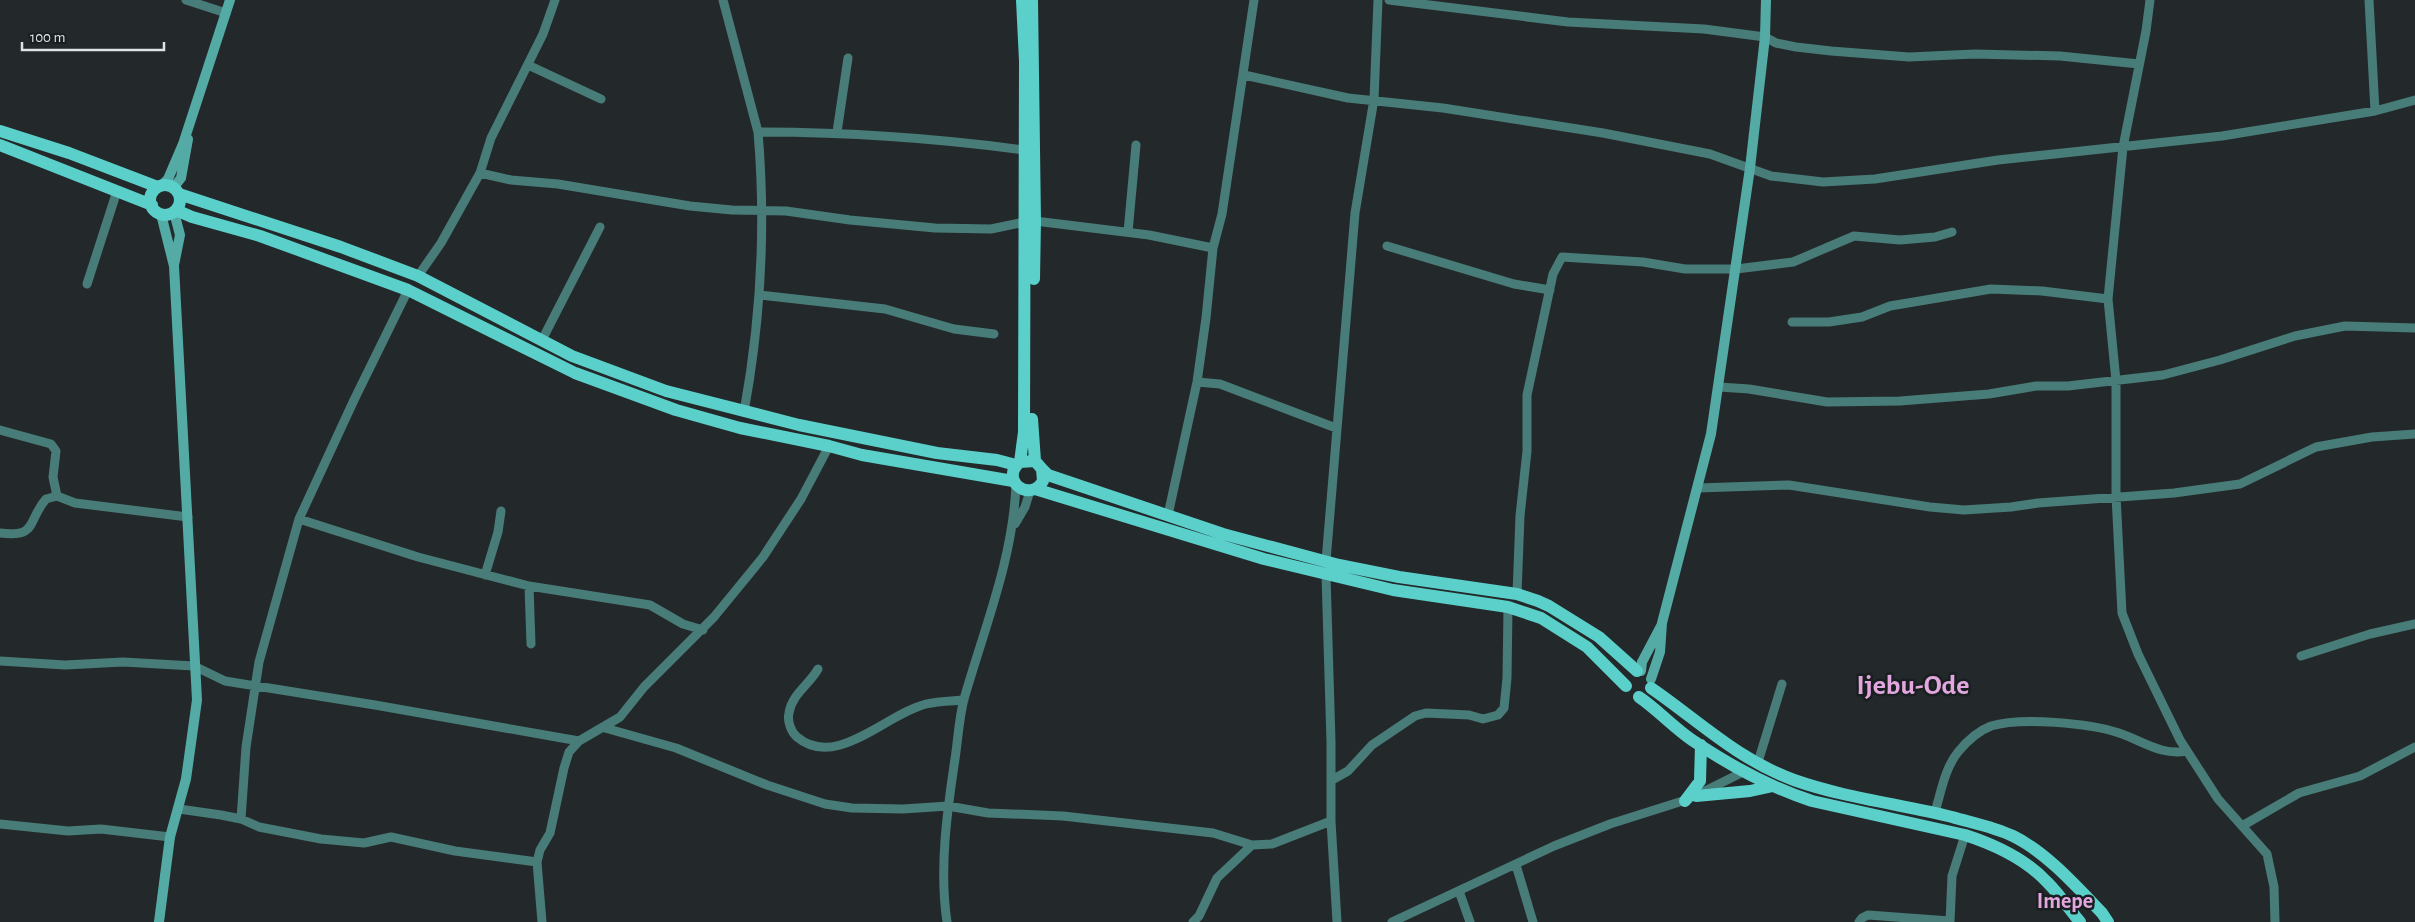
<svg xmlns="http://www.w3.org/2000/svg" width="2415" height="922" font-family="'Alegreya Sans',sans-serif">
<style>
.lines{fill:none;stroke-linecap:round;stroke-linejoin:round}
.street{stroke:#487c78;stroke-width:9}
.secondary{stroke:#54aba6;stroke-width:10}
.primary{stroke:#5bd0ca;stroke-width:12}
.labels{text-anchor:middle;stroke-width:5;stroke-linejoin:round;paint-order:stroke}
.district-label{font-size:22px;font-weight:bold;fill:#e2a7de;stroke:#191f21}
.town-label{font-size:28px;font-weight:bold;fill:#e2a7de;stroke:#191f21}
</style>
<rect width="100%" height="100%" fill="#23292a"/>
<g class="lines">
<path class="street" d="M186 0 226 13
M723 0 758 132C766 226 761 319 744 412
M1389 0 1568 22 1704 29 1765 37 1776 43 1796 47 1831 51 1909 57 1975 54 2060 56 2139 64
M2150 0 2146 31 2123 147 2108 299 2116 381V496L2122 613 2138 654 2180 740 2218 799 2267 854 2274 887 2275 922
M2369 0 2375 111
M528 65 601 99
M1244 75 1348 98 1443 108 1603 133 1710 154 1771 176 1823 182 1875 179 1998 160 2222 136 2375 111 2415 100
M758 132C847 132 935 138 1024 150
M837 132 848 58
M480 173 511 180 558 184 690 206 732 210 786 211 850 220 935 228 991 229 1025 222
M1035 221 1149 235 1213 248
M1128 232 1136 145
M1387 246 1514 284 1550 290
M418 276 441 243 480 173 491 138 543 34 555 0
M87 284 117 191
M760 295 885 309 954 329 994 334
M1792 322H1829L1862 317 1890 306 1991 289 2042 291 2108 299
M542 340 600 227
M1197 382 1220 384 1336 428
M1719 387 1749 389 1827 402 1900 401 1989 394 2036 386H2068L2163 375 2220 360 2295 336 2345 326 2415 328
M0 430 51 444 56 451 53 477 57 496
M1698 488 1789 485 1930 507 1964 510 2011 507 2038 503 2174 493 2240 484 2316 447 2372 437 2415 434
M1168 515 1197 382 1206 318 1213 248 1222 214 1254 0
M299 519 418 557 529 586 650 605 683 624 703 630
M1015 524 1025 507 1030 491
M0 533C38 538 27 521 46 499L57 496 75 503 188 517
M1326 561 1355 213 1374 99 1378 0
M485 575 498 532 501 511
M1326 575 1331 742V821L1337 922
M529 586 531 644
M1517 594 1520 516 1527 451V395L1553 274 1562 257 1643 262 1685 269H1736L1793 262 1854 236 1900 240 1935 237 1952 232
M2301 656 2370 634 2415 624
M0 661 65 665 123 662 194 666 225 681 375 705 579 741
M818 669C809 685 792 694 789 713 787 721 791 732 797 737 836 770 886 714 926 704 938 701 952 701 964 700
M605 728 676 748 767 785 825 804 852 808 903 809 948 806 988 813 1063 816 1213 833 1252 845
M1758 762 1782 684
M1332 780 1348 771 1372 745 1415 716 1426 713 1469 715 1483 719 1498 715 1504 708 1507 678 1508 607
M1701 793 1743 772
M179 809 221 815 241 819 259 827 321 839 364 843 391 837 455 851 537 862
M1935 812C1941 792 1945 768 1958 752 1967 741 1978 731 1991 726 2021 717 2089 723 2119 733 2143 741 2161 756 2187 751
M241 819 246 747 259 662 299 519 354 400 408 290
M0 824 68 831 101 829 170 837
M2242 826 2299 793 2360 776 2415 747
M1516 865 1533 922
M1459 891 1470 922
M542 922 537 862 540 850 550 833 564 768 569 752 579 741 620 717 644 687 714 617 763 557 801 499 829 446
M947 922C939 869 947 812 955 759 958 739 959 718 964 699 984 629 1013 559 1016 485
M1193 922 1199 916 1217 878 1252 845 1272 844 1331 821
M1392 922 1554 846 1610 824 1689 799
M1859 922 1862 918 1868 915 1950 921
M1950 922 1952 876 1965 835"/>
<path class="secondary" d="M162 185 168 179 183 144 230 0
M174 187 181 178 188 139
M174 265 180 235 174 212
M1641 671 1642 662 1661 626
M1651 679 1660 652 1662 623 1711 434 1750 168 1765 37 1766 0
M159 922 170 837 186 779 197 700 174 266 161 214"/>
<path class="primary" d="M1032 0 1035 221 1034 279
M0 131 69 153 158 187
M0 145 152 205
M150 200a15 15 0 1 1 30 0a15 15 0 1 1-30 0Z
M179 194 341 247 418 276 572 356 666 391 799 425 937 453 997 460 1016 465
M176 210 192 217 260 236 408 290 575 373 676 410 740 428 829 446 862 455 1013 481
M1032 419 1035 461
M1020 462 1035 461 1042 469 1043 481C1029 504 999 479 1020 462L1024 432 1025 61 1022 0
M1042 469 1048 475 1223 534 1339 565 1399 577 1517 594 1538 601 1549 606 1599 637 1637 671
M1035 489 1264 559 1393 590 1508 607 1541 618 1587 647 1626 686
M1651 688C1699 721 1737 759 1794 780 1845 798 1900 804 1952 817 1973 823 1994 827 2013 836 2046 852 2077 887 2102 913L2108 922
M1639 697C1658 710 1673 727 1692 740 1729 765 1769 787 1812 801L1965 835C1996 845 2026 859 2048 883 2060 895 2069 909 2080 922
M1696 796 1750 791 1773 786
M1685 801 1700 781 1701 745"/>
</g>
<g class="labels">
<g class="district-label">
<text x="2065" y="908">Imepe</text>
</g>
<g class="town-label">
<text x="1913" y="694">Ijebu-Ode</text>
</g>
</g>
<path d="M22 42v8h142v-8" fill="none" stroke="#dee3e4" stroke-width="2.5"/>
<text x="30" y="42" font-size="15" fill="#dee3e4" stroke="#191f21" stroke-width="4" paint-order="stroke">100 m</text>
</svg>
